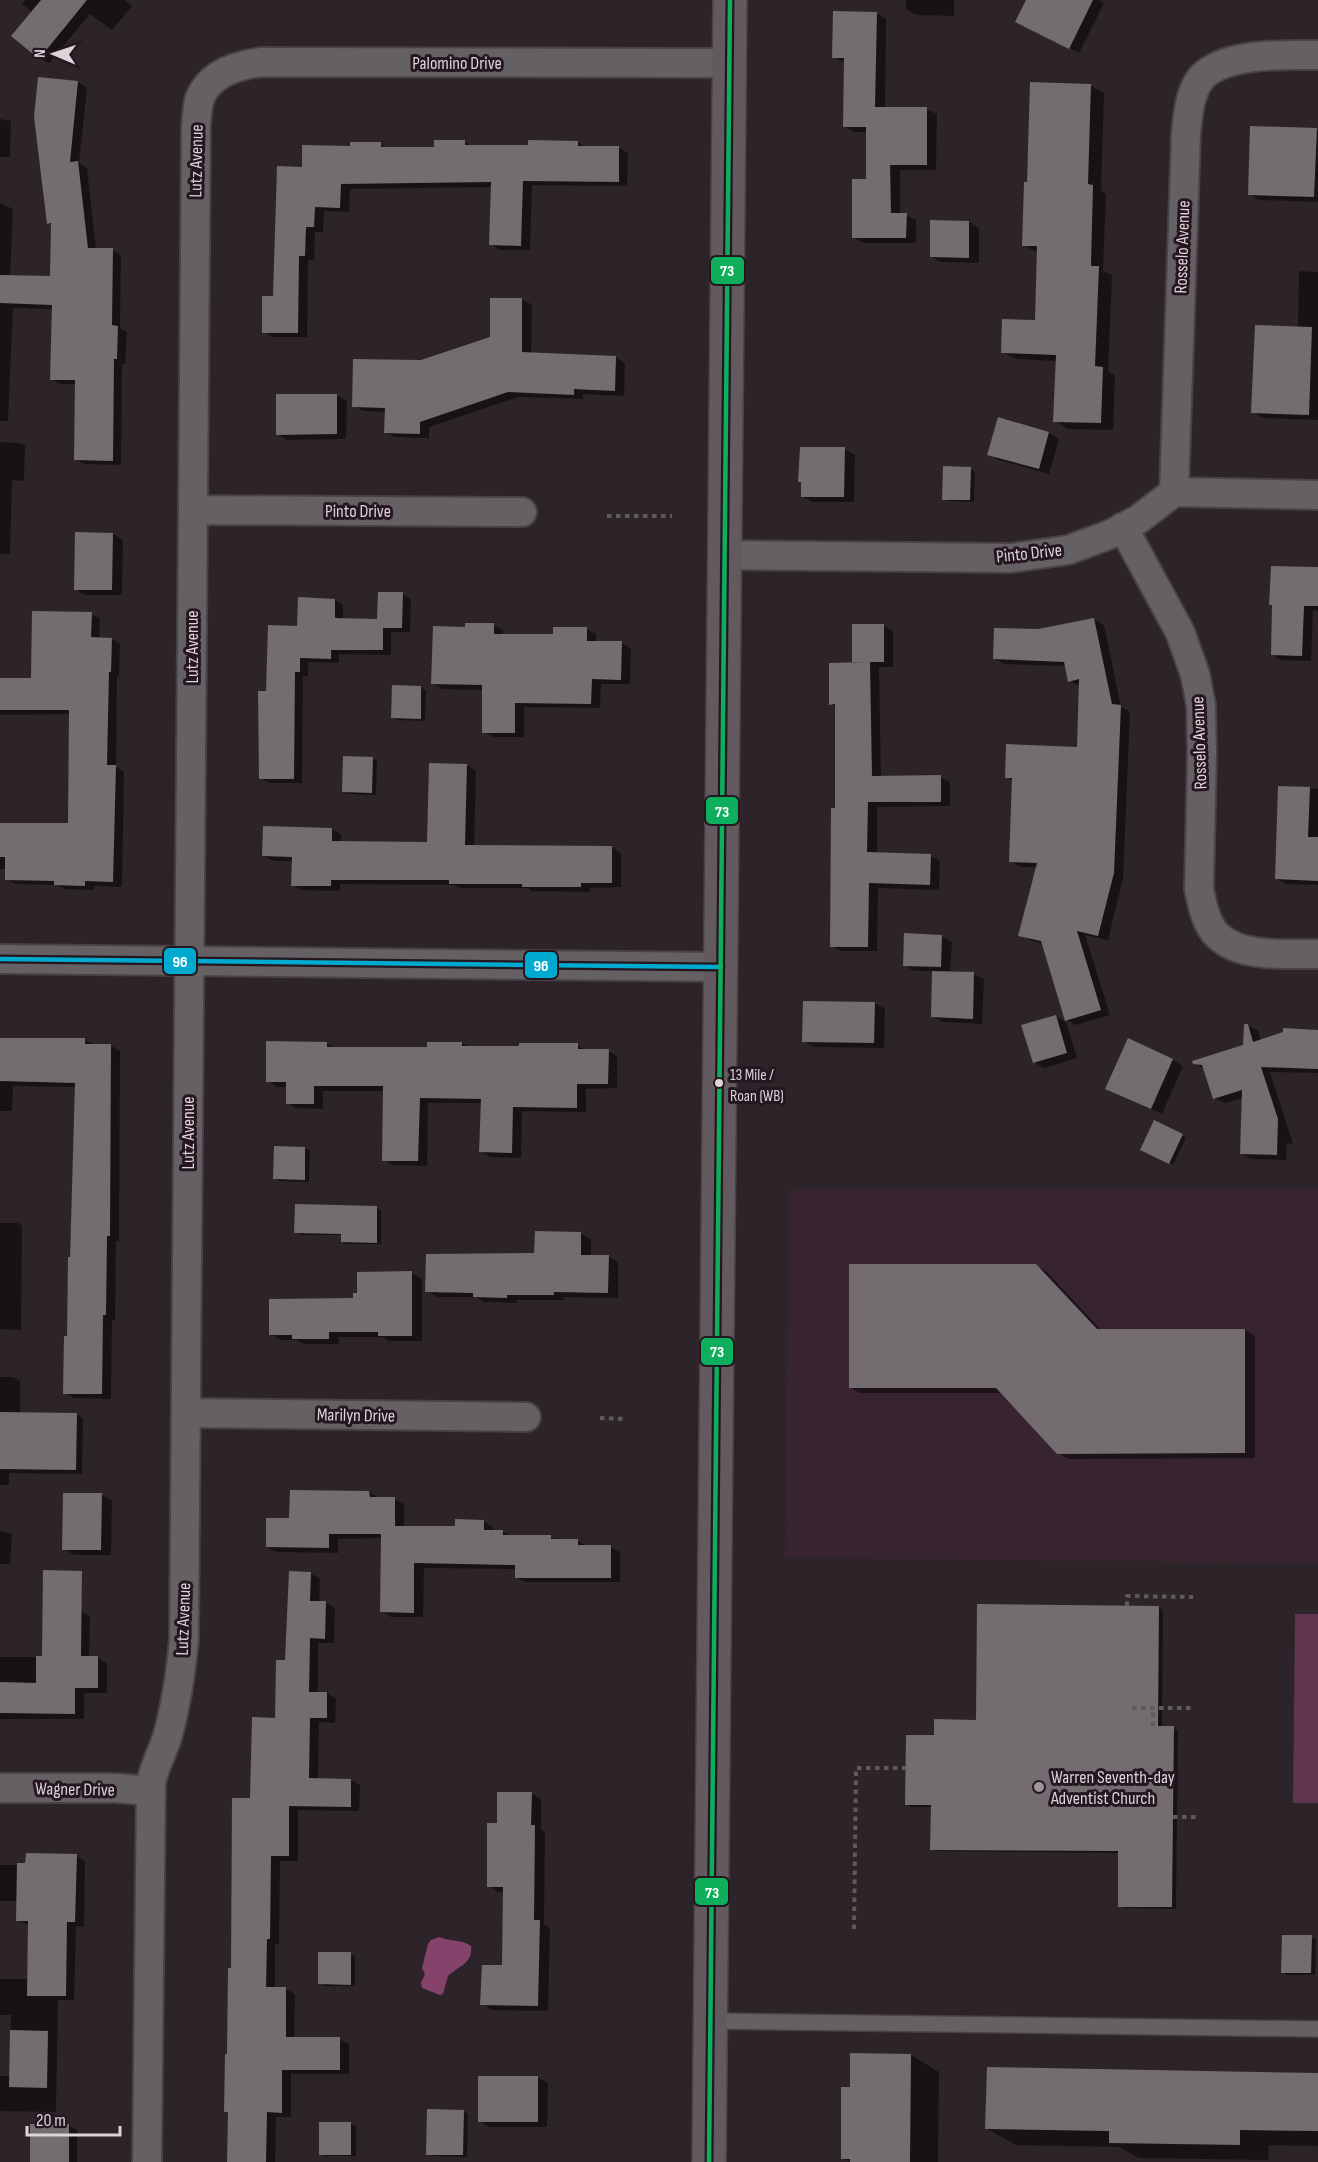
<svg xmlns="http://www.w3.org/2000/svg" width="1318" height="2162" font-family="'Sofia Sans Condensed',sans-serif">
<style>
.built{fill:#37242f}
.green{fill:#603550}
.water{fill:#85436c}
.shadow{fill:#0007}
.building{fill:#736c70}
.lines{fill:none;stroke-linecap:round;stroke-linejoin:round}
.lane-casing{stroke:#484145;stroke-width:18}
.street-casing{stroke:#484145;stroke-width:32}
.secondary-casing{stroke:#484145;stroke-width:36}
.path{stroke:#605a5e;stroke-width:4;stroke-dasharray:4.5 4.5;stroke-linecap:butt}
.lane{stroke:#656063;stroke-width:15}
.street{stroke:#656063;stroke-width:28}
.secondary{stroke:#625a5e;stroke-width:33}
.bus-1-casing{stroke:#25171f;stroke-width:9}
.bus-2-casing{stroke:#25171f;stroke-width:9}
.bus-1{stroke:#00a9ce;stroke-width:4.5}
.bus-2{stroke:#0daf5c;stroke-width:4.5}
.bus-dot{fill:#ddd3d9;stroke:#25171f;stroke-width:2}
.poi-dot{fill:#9f969b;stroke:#25171f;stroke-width:2}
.labels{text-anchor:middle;stroke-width:6;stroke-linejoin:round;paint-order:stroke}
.bus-label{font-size:16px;fill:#ddd3d9;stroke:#25171f;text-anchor:start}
.street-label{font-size:18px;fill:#ddd3d9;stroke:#25171f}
.poi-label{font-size:18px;fill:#ddd3d9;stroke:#25171f;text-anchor:start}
.line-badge{stroke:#25171f;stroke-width:2}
.badge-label{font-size:16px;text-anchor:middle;font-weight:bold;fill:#fff}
</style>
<rect width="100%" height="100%" fill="#2c2428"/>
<path class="built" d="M788 1190H1318V1563L785 1558Z"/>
<path class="green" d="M1295 1614H1318V1803H1293Z"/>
<path class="water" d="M439 1937C451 1942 461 1939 471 1946 473 1963 459 1966 448 1976L443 1994 440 1995 422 1988 421 1983 425 1974 422 1968 428 1944 431 1940Z"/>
<path class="shadow" d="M25 0H125L132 6 112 30 90 14 49 63 39 58 32 12 22 4Z
M906 0H954V16L916 15 906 9Z
M1027 0H1099L1104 3 1079 53 1027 27Z
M876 13 886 19 885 108 927 109 937 114 936 170H900V214L906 215 916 220V243H864L854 238 867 180V132H854L844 126 845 63 834 57Z
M78 82 87 88 79 163 87 168 96 249 113 250 121 255 120 328 127 332 125 364H122L121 465 84 464 75 459 77 384H60L51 379 53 309 13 308 8 421H0V203L13 209 10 277H51L52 225 48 223Z
M1091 86 1104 93 1101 190 1106 194 1103 271 1112 275 1108 371 1115 376 1113 430 1068 429 1055 421 1057 361 1016 359 1003 352 1036 321 1038 253 1023 245 1028 184Z
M0 119 11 121 10 157H0Z
M1316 130 1318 131V202L1259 200 1249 194Z
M465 142 473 147 529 146 578 142 587 148H619L628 153 627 186 532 185 530 250H500L490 244 492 187 350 189 349 212 324 211 323 232H315L314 260H308L307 337H273L264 332 275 297 304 168 352 147 380 144 388 149H436Z
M969 222 979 228V263L941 262 931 257Z
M1299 271 1318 272V420L1263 418 1253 412 1298 328Z
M522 299 532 305 531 354 616 357 625 363 624 396 583 394V399L518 397 429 427V438L395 437 385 432 386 412 363 411 354 406 421 362 491 338Z
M337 395 347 401 346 439 287 440 277 434Z
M999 419 1049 433 1059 439 1049 474 999 460 989 454Z
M0 442 20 443 25 445 24 481 12 480 10 554H0Z
M845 449 855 455 854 502H812L802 496Z
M970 469 975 472 974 502 948 501 944 499Z
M113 534 123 540 122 595H85L75 589Z
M1318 568V611L1313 610 1311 661 1281 660 1272 654Z
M402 594 411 599 410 632H391V655L339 654V663L308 662V676H303L302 783H269L260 778 267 692 298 627 335 600 343 605V620L379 621Z
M91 614 100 619 99 639H112L120 644 119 676H117L116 767 124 772 122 887 94 886V890L65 889 57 885 16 884 7 879V869H0V824H69L71 714 0 715V680H32Z
M1094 619 1104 625 1121 707 1130 712 1123 879 1108 940 1085 935 1110 1015 1076 1025 1067 1020 1044 944 1030 940 1020 935 1037 867H1021L1011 861 1014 781 1007 777 1078 748 1081 687 1070 681 1067 666 1004 664 994 658 1038 631Z
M494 625 503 630V635L554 636 587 629 596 634V643H621L631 648 630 684H601L600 708 524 707V737H493L484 732 483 690 442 689 432 683 467 628Z
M884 626 893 631V667H879L881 778 940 777 950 782V806L877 807V854L930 855 940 861 939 890 878 888 877 951H841L832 946 837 810 836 707 831 704 858 664 854 661Z
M421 688 426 690 425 721 397 720 392 718Z
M373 759 377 761 376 795 348 794 343 791Z
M467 765 476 771 474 847H612L621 853V887L590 888V892L532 891 528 888H460L453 885 340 884V891L302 890 293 885V861H273L264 856 332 829 341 835V843H428Z
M1280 787 1318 789V885L1287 884 1277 879Z
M941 936 952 942 950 973 974 974 984 979 982 1024 942 1022 932 1016 934 971H914L904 965Z
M875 1003 885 1009 884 1048 814 1047 804 1041Z
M1055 1016 1066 1022 1077 1058 1044 1068 1034 1062Z
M1248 1025 1258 1031 1261 1041 1318 1031V1073L1270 1072 1293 1144 1287 1143 1286 1160 1251 1159 1241 1153 1243 1098 1224 1103 1214 1098 1204 1069 1194 1063 1245 1046Z
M0 1039 85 1040 95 1045H110L120 1051 119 1241H116L115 1320H112L111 1399 74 1398 65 1393 76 1087 13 1086 12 1111H0Z
M326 1043 335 1048H428L462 1043 469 1047 577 1045 587 1051H608L617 1056V1088L586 1089V1112L522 1111 521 1158 490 1157 481 1151 482 1103H428L427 1166 393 1165 384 1160V1091H323V1109L296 1108 287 1103V1087H277L268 1081Z
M1173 1060 1183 1066 1162 1114 1117 1094Z
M1182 1135 1186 1138 1173 1165 1146 1152Z
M305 1148 310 1151 309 1182 279 1181 275 1178Z
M377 1208 381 1210V1244H347L342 1242V1235H300L296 1232Z
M0 1223H18L22 1226 21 1330 0 1329Z
M581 1234 591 1239V1256H608L618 1262V1298L563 1297 564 1300H517V1303L484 1302 476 1297H437L427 1291 536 1255Z
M1036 1266 1047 1272 1102 1331 1245 1330 1255 1336V1458L1069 1459 1058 1453 1002 1393H860L850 1387Z
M412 1273 422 1279V1341H389L383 1337H338L339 1344H304L296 1340H281L271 1334Z
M0 1377H13L20 1381V1414H76L83 1418 82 1474 9 1473V1485H0Z
M369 1492 379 1498 394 1499 404 1504V1527L457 1528 483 1521 493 1527V1531H502L512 1537H551L558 1541H578L587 1546 611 1547 620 1552V1582H526L516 1577V1569L424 1568 423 1617H391L381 1611 383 1538 338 1539V1553L277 1552 267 1547 291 1520Z
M101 1495 112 1500 111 1555H74L64 1549Z
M0 1531 12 1534 10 1564H0Z
M310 1573 320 1579 319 1602 326 1603 335 1608 334 1643H318V1693H327L336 1699 335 1723 319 1722 318 1779 351 1780 360 1785 359 1811 298 1810V1861H280L279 1944H275V1989H286L295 1994 294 2039H339L349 2044V2074H291V2117H276L275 2162H229V2113L226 2111 232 1969 252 1799 276 1719 287 1662Z
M1159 1607 1163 1610 1162 1728H1173L1178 1730 1176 1909 1124 1908 1119 1906 1120 1853 936 1851 932 1849V1807H911L907 1804 936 1737 977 1721Z
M81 1611 90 1616 89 1658H98L107 1663V1693H84V1719H0V1657H44Z
M531 1793 541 1799V1830L545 1832 544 1924 550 1928 548 2011 492 2010 482 2004 503 1967 504 1892H498L488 1886 499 1824Z
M76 1856 85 1861 84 1927 76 1926 74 2000H58L56 2112 0 2111V2076H10L11 2015H0V1979H29V1925L17 1920 18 1901H0V1865H27Z
M1311 1937 1316 1939 1315 1975H1287L1283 1972Z
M351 1954 355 1956V1986H324L320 1983Z
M911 2055 939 2072 938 2162H850L842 2158 852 2089Z
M1318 2075V2146L1269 2145 1268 2160 1139 2158 1119 2147 1016 2145 987 2129Z
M538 2078 548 2083 547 2127H490L479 2121Z
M463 2111 468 2114 467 2157 432 2156 427 2154Z
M320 2124H351L356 2126V2156H325L320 2154Z
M69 2126 77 2130V2162H32Z"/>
<path class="building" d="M41 0H87L39 59 11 36Z
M1026 0H1093L1069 49 1015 22Z
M833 11 877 12 875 107H927V165H890L891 213H907L906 238H852V179H866V127H843L844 58H832Z
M38 77 78 81 70 162 78 161 88 248H113L112 325 118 326 117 359H114L113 461 74 460 75 380H50L52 305 0 303V275L50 276 51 223 47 224 34 117Z
M1030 82 1091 84 1088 184 1093 185 1091 266H1099L1095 366 1103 367 1101 423 1053 422 1056 355 1001 353 1002 319 1035 320 1037 246H1022L1024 182H1027Z
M1250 126 1317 128 1314 197 1248 195Z
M434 140H465V145H528V140L578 141V146H619V182L523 181 521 246 489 245 491 182 341 184 340 208 315 207 314 227H306L305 256H299L298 333H262V296H273L277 166 302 167V145L350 146V142H381V147H434Z
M930 220 969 221V258L930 257Z
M490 298H522V352L616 356 615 391 574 389V395L508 392 420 422V434L384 433 385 408 352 407 353 359 421 360 490 337Z
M1255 325 1312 327 1309 415 1251 413Z
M276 394H337V434L276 435Z
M998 417 1049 432 1039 469 987 455Z
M800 447H845L844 497H801V482H798Z
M943 466 971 467 970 500H942Z
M75 532 113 533 112 590H74Z
M1271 566 1318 567V606H1304L1302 656 1271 655 1272 605H1269Z
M378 592H403L402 628H383V650H331V659L300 658V672H295L294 779H259L258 691H266L268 625 297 626 298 597 335 599V618L377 619Z
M32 611 92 612 91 637 112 638 111 672H109L107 765H116L113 882 85 881V886L54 885V881L5 880V857H0V823H68L69 710H0V678H31Z
M1094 618 1112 704 1121 705 1114 873 1098 936 1077 931 1101 1010 1065 1021 1041 941 1018 936 1037 863 1009 862 1012 778H1005L1006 744 1077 747 1079 679 1068 682 1064 662 993 659 994 628 1038 629Z
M465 623H494V634H553V627H587V641H622L621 680 592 679 591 704 515 703V733H482V685L431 684 433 626 465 627Z
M852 624H884V662H870L872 776 941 775V802H868L867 852 931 854 930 885 869 883 868 947H830L831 808H835V704L829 705V663L864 662H852Z
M392 685 421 686V719L391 718Z
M343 756 373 757 372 793 342 792Z
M429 763 467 764 465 845 612 846V883H581V887H522V884H449V880H331V886H291L292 857 262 856 263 826 332 828V841L427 842Z
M1278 786 1310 787 1308 837H1318V881L1275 879Z
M904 933 942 935 941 967 903 966Z
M932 971 974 972 973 1019 931 1017Z
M803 1001 875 1002 874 1043 802 1042Z
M1056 1015 1067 1053 1033 1063 1021 1025Z
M1244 1024H1248L1253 1042 1283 1032V1028L1318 1030V1069L1261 1067 1278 1119 1277 1155 1240 1154 1242 1090 1213 1099 1202 1065 1193 1064 1192 1061 1243 1045Z
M0 1038H85V1044H111L110 1236H107L106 1315H103L102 1394H63L64 1336H67L68 1257H70L75 1083 0 1081Z
M1128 1038 1173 1059 1151 1109 1105 1089Z
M266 1041 327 1042V1047H427V1042H462V1046H519V1043H578V1049H609L608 1084H577V1108L513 1107 512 1153 479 1152 481 1099 420 1098 418 1161H382L383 1086H314V1104H286V1082H266Z
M1154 1120 1183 1134 1169 1164 1140 1150Z
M274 1146 305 1147V1180L273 1179Z
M295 1204 377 1206V1243L341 1242V1234L294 1233Z
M535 1231 581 1232V1255H609L608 1293 554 1292V1295H507V1298L473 1297V1293L425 1292 426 1254 534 1253Z
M849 1264H1036L1097 1329H1245V1453L1057 1454 996 1388H849Z
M412 1271V1336H378V1332H329V1339H292V1335H269V1299L353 1298V1293H357V1272Z
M0 1412 77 1413 76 1470 0 1469Z
M290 1490 369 1491 370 1497H395V1526H455V1519L484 1520V1530H503V1535H551V1539H578V1545H611V1578H515V1565L414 1563V1613L380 1612 381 1534H329V1548L266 1547V1518H289Z
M63 1493H102L101 1550H62Z
M43 1570 82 1571 81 1656H98V1688H75V1714L0 1713V1682L36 1683V1656H42Z
M289 1571 311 1572 310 1601H326L325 1639 310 1638 309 1692H327V1718H310L309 1778 351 1779V1807L289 1806V1856H271L270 1939H267L266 1987H286V2037H340V2070H282V2113L267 2112 266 2162H227L228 2112H224L225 2054H227L228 1968H231L232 1798H250L252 1717 275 1718 276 1660H285Z
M977 1604 1159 1606 1158 1726H1174L1172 1907H1118V1851L930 1850 931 1805H905L906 1735H934V1719L976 1720Z
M497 1792H532L531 1825H535L534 1920H540L538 2006 480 2005 482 1965H502L503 1887H487V1823H497Z
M26 1853 77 1854 75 1922H67L66 1996H27L28 1921H16L17 1863H25Z
M1282 1935H1312L1311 1973H1281Z
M318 1952H351V1985L318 1984Z
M10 2030 48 2031 47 2088 9 2087Z
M850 2053 911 2054 910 2162H850V2159H841V2087H850Z
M987 2067 1318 2073V2131L1240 2130V2145L1109 2143V2131L985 2129Z
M478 2076H538V2122H478Z
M427 2109 464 2110 463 2155H426Z
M319 2122H351V2155H319Z
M30 2124H69V2162H30Z"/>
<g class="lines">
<defs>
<path id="lane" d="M711 2021 1318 2029"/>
<path id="street" d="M1174 492 1186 134C1188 116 1189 92 1202 77 1226 52 1286 55 1318 55
M193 510 522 512
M1123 527 1180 632 1195 674 1201 705 1202 753 1199 889C1202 904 1206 925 1218 936 1243 959 1287 953 1318 954
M725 555 1011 558 1068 550 1111 534 1139 519 1174 492 1318 495
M0 959 721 967
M186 1413 526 1417
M0 1788H115L151 1791
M147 2162 151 1783C154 1767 162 1753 167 1738 176 1706 181 1672 184 1639L196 126C197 117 197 106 200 98 210 73 237 65 262 62L730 63"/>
<path id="secondary" d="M709 2162 730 0"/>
</defs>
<use href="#lane" class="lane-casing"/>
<use href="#street" class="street-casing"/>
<use href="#secondary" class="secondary-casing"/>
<path class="path" d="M607 516H672
M600 1418 626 1419
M1127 1606V1596L1193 1597
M1132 1708H1195
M1153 1726V1708
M1173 1817H1196
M854 1929 856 1768H906"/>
<use href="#lane" class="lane"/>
<use href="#street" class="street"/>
<use href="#secondary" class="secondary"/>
<defs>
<path id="bus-1" d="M0 959 721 967"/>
<path id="bus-2" d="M709 2162 730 0"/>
</defs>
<use href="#bus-1" class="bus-1-casing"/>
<use href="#bus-2" class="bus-2-casing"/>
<use href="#bus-1" class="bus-1"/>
<use href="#bus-2" class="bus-2"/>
</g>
<circle class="bus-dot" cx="719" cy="1083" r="5"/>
<circle class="poi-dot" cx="1039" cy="1787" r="6"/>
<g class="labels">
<g class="bus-label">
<text x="730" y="1080">13 Mile /<tspan x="730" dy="21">Roan (WB)</tspan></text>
</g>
<g class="street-label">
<text x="457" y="69">Palomino Drive</text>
<text transform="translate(196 161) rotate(-89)" y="6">Lutz Avenue</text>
<text transform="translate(1182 247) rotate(-88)" y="6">Rosselo Avenue</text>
<text x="358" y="517">Pinto Drive</text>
<text transform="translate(1029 553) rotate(-6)" y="6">Pinto Drive</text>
<text transform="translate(192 647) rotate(-90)" y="6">Lutz Avenue</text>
<text transform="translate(1199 743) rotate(-92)" y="6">Rosselo Avenue</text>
<text transform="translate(188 1133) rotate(-90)" y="6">Lutz Avenue</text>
<text transform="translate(356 1415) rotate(1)" y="6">Marilyn Drive</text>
<text transform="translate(183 1619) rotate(-88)" y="6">Lutz Avenue</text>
<text transform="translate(75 1789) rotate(1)" y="6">Wagner Drive</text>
</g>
<g class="poi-label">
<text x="1051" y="1783">Warren Seventh-day<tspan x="1051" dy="21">Adventist Church</tspan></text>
</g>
</g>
<g class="line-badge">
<rect x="710" y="256" width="35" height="29" rx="6" fill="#0daf5c"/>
<rect x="705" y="796" width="34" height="29" rx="6" fill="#0daf5c"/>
<rect x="163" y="947" width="34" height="28" rx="6" fill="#00a9ce"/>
<rect x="524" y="951" width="34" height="28" rx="6" fill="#00a9ce"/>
<rect x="700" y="1337" width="34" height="29" rx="6" fill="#0daf5c"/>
<rect x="694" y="1877" width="35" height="29" rx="6" fill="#0daf5c"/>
</g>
<g class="badge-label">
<text x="727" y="276">73</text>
<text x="722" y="817">73</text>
<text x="180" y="967">96</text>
<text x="541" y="971">96</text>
<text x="717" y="1357">73</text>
<text x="712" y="1898">73</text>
</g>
<g transform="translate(54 54) rotate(272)" stroke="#25171f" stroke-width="4.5" paint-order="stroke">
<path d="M0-4.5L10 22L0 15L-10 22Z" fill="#ddd3d9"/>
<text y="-9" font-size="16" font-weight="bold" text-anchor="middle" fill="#ddd3d9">N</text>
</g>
<path d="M27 2126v9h93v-9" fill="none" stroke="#ddd3d9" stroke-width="3"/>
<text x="36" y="2126" font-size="18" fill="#ddd3d9" stroke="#25171f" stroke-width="4.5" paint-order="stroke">20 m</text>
</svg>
